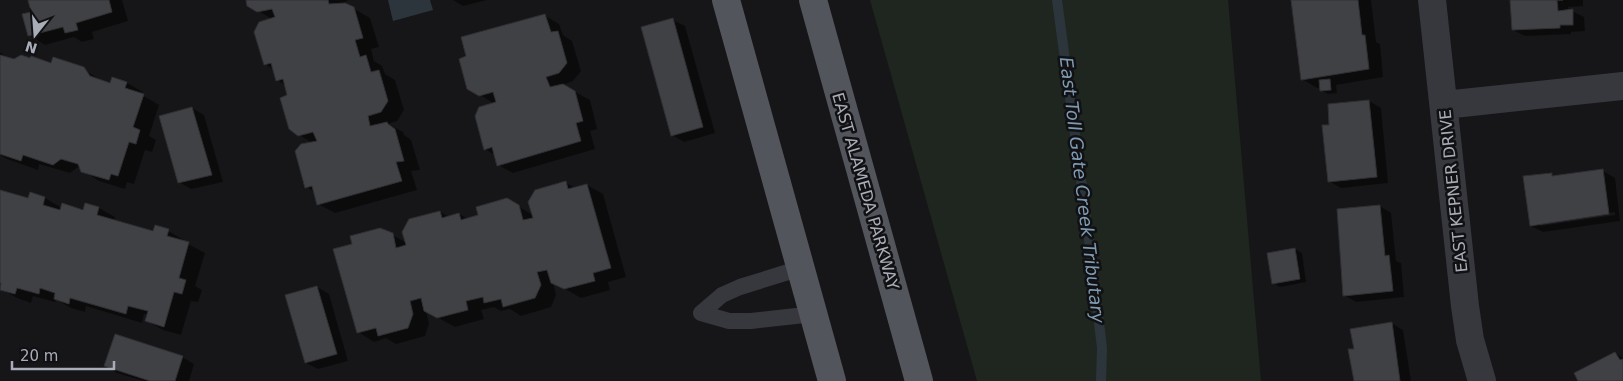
<svg xmlns="http://www.w3.org/2000/svg" width="1623" height="381" font-family="'DejaVu Sans',sans-serif">
<style>
.green{fill:#1e261f}
.water{fill:#2c353c}
.shadow{fill:#0007;fill-rule:evenodd}
.lines{fill:none;stroke-linecap:round;stroke-linejoin:round}
.stream{stroke:#2c353c;stroke-width:10}
.building{fill:#404145;stroke:#303034}
.service{stroke:#37383d;stroke-width:16}
.minor{stroke:#37383d;stroke-width:28}
.primary{stroke:#53555c;stroke-width:28}
.labels{text-anchor:middle;stroke-width:5;stroke-linejoin:round;paint-order:stroke}
.street-label{font-size:16px;fill:#a8adb8;stroke:#111113}
.water-label{font-size:18px;font-style:italic;fill:#7f9bb3;stroke:#111113}
</style>
<rect width="100%" height="100%" fill="#161618"/>
<path class="green" d="M870 0H1228L1261 381H977Z"/>
<path class="water" d="M388 0H430L433 10 393 21Z"/>
<path class="shadow" d="M29 0H122L128 21 92 32 94 39 82 42 74 37 45 45 29 35 32 13Z
M247 0H348L344 3 370 18 379 47 371 49 374 61 382 66 385 74 395 80 404 110 397 121 388 124 403 132 404 135 411 140 420 170 411 171 417 190 335 213 318 204 315 192 306 187 313 143 299 135 285 85 277 80 274 70 265 64 272 19 248 5Z
M453 0H487L463 6Z
M1293 0H1371L1376 42 1380 44 1383 77 1336 85 1337 93 1328 94 1321 90V87L1317 88 1302 79Z
M1512 0H1583V6L1568 7 1569 11H1572L1584 17 1585 31 1571 32V34L1525 36 1513 30Z
M544 15 559 24 563 35 572 41 581 71 573 81 562 85 590 100 597 129 590 131 595 149 513 173 498 165 495 155 485 149 495 104 468 88Z
M673 20 685 26 715 133 684 142 672 135Z
M0 52 8 59 83 69 102 81 111 84 113 79 127 83 143 92 142 95 159 105 149 136 156 140 152 152 145 150 134 184 127 182 125 189 99 181 78 167 70 173 39 164 38 170 7 159 0 155Z
M1369 101 1381 108 1388 183 1341 188 1329 181 1330 126Z
M192 108 204 115 223 182 191 189 179 182Z
M1603 171 1615 178 1620 221 1543 232 1531 226 1552 174 1557 177ZM1615 212V215L1540 226V224Z
M566 183 576 188 587 185 603 194 626 277 608 282 610 290 581 298 553 282 556 295 551 307 521 316 510 309 501 311 494 307 481 310 484 319 455 327 426 311 429 324 425 336 396 344 386 338 374 342 358 332 392 235 407 243 440 212 449 217 459 214 468 219 480 216 507 200 533 215Z
M0 192 29 200 45 198 62 208 84 211 99 208 115 217 114 221 154 232 168 231 184 240V242L205 253 195 286 202 290 198 302 191 301 181 335 163 330 147 321 149 315 144 314 142 323 86 306 85 312 71 308 56 299 55 302 33 296 31 303 17 298 1 289Z
M1380 206 1391 213 1396 261 1401 263 1404 297 1356 302 1344 295Z
M1295 249 1302 253 1306 282 1280 287 1273 283Z
M317 287 329 294 348 361 318 369 306 363Z
M1391 323 1403 330 1411 381H1355V350Z
M1615 353 1623 358V381H1580Z
M182 357 194 364 189 381H144L117 373 106 366Z"/>
<g class="lines">
<path class="stream" d="M1057 0 1090 247 1102 348 1101 381"/>
</g>
<path class="building" d="M28 0H109L112 12 76 23 78 30 65 33 63 27 28 36 22 14 31 12Z
M246 0H328L329 4 345 3 354 7 363 38 355 40 360 57 366 55 371 72 379 70 388 101 381 112 368 116 370 126 387 122 388 124 395 129 404 161 396 162 402 181 317 205 312 186 305 188 295 151 301 144 317 141 313 132 298 136 289 129 280 98 287 95 283 79 276 81 271 63 264 65 254 32 259 22 275 17 272 9 257 12 247 6Z
M1291 0H1358L1362 35H1365L1369 69 1301 80Z
M1510 0H1563H1557L1558 11 1573 9V25H1560V28L1512 30Z
M545 14 551 32 558 31 567 63 559 73 546 77 550 87 563 84 575 91 583 121 576 123 581 141 497 166 492 147 484 150 475 116 479 107 496 102 493 92 479 96 467 89 459 59 466 56 461 37Z
M673 18 703 127 671 136 641 27Z
M0 55 14 59 21 55 30 58 31 56 51 63 53 57 84 67 90 76 110 83 112 77 127 82 125 88 144 94 133 127 140 130 136 144 129 142 118 176 111 174 109 180 81 172 78 164 61 159 53 165 23 155 21 161 0 154Z
M1330 79 1331 90 1320 91 1319 80Z
M1369 100 1377 177 1328 182 1322 125H1329L1328 104Z
M192 107 212 175 178 183 159 116Z
M1603 169 1609 214 1530 226 1523 176 1552 173V176Z
M566 181 568 189 587 184 611 268 593 273 595 281 564 289 551 283 547 270 537 272 541 285 535 298 503 307 501 299 484 303 483 297 466 301 468 310 437 318 424 311 421 298 410 301 413 314 408 328 378 336 376 328 357 333 333 249 352 244 350 236 380 228 393 233 396 248 406 245 402 232 409 219 440 211 442 218 459 213 461 220 478 215 476 207 507 198 519 205 523 220 533 218 528 202 535 190Z
M0 190 28 198 30 192 45 197 43 205 60 210 62 203 83 210 85 203 99 207 97 215 153 231 155 225 169 229 167 236 189 242 179 278 186 280 182 294 174 292 164 327 145 321 148 311 128 306 126 314 70 298 69 304 54 299 55 293 40 288 39 294 17 288 15 294 0 290 1 283H0Z
M1380 205 1385 256 1389 255 1393 291 1343 296 1337 209Z
M1295 248 1300 279 1272 284 1267 253Z
M317 286 337 354 305 363 285 295Z
M1392 322 1400 381H1354L1348 349H1354L1350 329Z
M115 334 183 356 175 381H150L104 366Z
M1615 352 1620 360 1623 359V381H1578L1574 373Z"/>
<g class="lines">
<path class="service" d="M701 313 729 321H751L814 314
M701 313 722 295 740 287 801 268"/>
<path class="minor" d="M1432 0 1465 306 1470 340 1482 381
M1444 105 1623 86"/>
<path class="primary" d="M726 0 832 381
M813 0 919 381"/>
</g>
<g class="labels">
<g class="street-label">
<text transform="translate(866 191) rotate(74)" y="6">EAST ALAMEDA PARKWAY</text>
<text transform="translate(1453 191) rotate(-96)" y="6">EAST KEPNER DRIVE</text>
</g>
<g class="water-label">
<text transform="translate(1082 190) rotate(83)" y="6">East Toll Gate Creek Tributary</text>
</g>
</g>
<g transform="translate(35 35) rotate(197)" stroke="#111113" stroke-width="4" paint-order="stroke">
<path d="M0-4L9 19L0 12L-9 19Z" fill="#a8adb8"/>
<text y="-8" font-size="14" font-weight="bold" text-anchor="middle" fill="#a8adb8">N</text>
</g>
<path d="M12 361v8h102v-8" fill="none" stroke="#a8adb8" stroke-width="2.5"/>
<text x="20" y="361" font-size="15" fill="#a8adb8" stroke="#111113" stroke-width="4" paint-order="stroke">20 m</text>
</svg>
